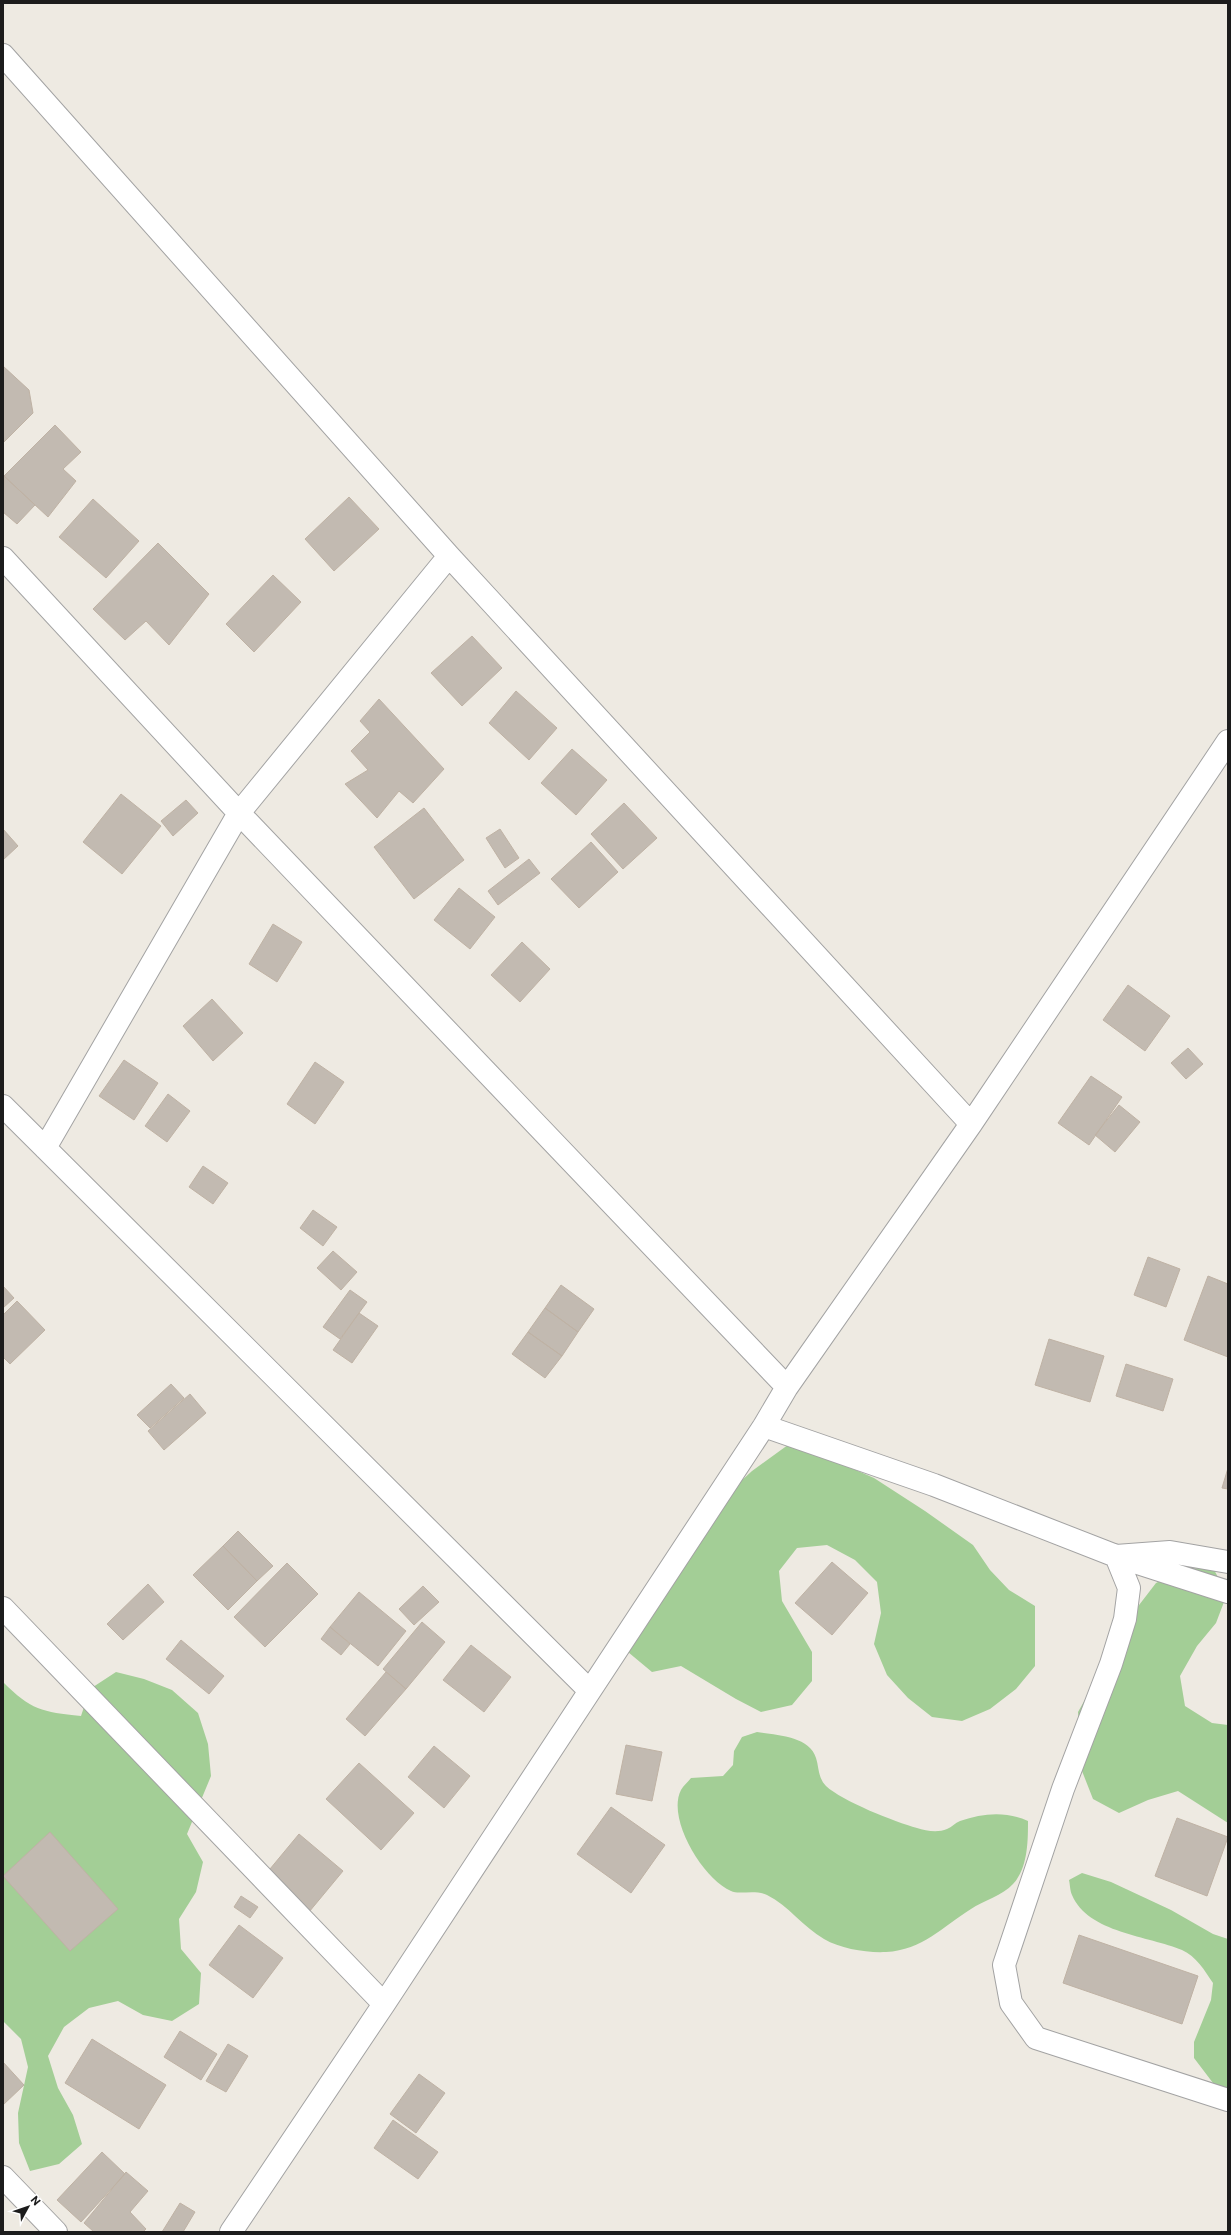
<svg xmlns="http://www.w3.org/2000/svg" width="1231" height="2235" font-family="Commissioner,sans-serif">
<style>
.forest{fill:#a3ce96}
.building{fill:#c2bab1;stroke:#bfb2a4}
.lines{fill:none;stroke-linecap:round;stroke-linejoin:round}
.minor-casing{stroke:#a3a3a3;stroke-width:24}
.minor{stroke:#fff;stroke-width:22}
</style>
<rect width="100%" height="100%" fill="#eeeae2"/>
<path class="forest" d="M792 1442 874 1478 925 1511 973 1545 990 1570 1009 1590 1035 1606V1666L1016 1689 990 1709 962 1721 932 1717 908 1698 887 1675 874 1644 881 1613 877 1582 855 1560 827 1545 797 1548 779 1571 782 1601 812 1652V1681L792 1705 761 1712 736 1699 681 1666 652 1672 628 1652 727 1494 752 1471Z
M1212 1566 1227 1594 1216 1623 1197 1646 1180 1676 1185 1706 1212 1723 1228 1725V1823L1178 1791 1148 1800 1119 1813 1093 1799 1082 1771 1078 1712 1136 1609 1156 1583 1183 1570Z
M116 1672 144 1679 172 1690 198 1713 208 1744 211 1776 187 1834 203 1862 196 1892 179 1919 181 1949 201 1973 199 2004 172 2021 143 2015 118 2001 89 2008 64 2027 48 2056 58 2088 73 2115 82 2144 59 2164 30 2171 19 2143 18 2113 28 2067 21 2039 3 2021V1682C31 1710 42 1712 81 1716L90 1689Z
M757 1732C775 1735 810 1736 816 1758 819 1767 818 1778 826 1786 842 1801 895 1822 917 1828 926 1831 938 1833 947 1829 952 1827 955 1823 960 1821 983 1813 1006 1811 1028 1821 1028 1841 1028 1868 1013 1884 1003 1895 983 1901 971 1909 942 1927 923 1950 886 1952 867 1953 841 1949 824 1939 803 1927 789 1906 767 1895 755 1889 739 1895 731 1891 704 1880 666 1819 681 1790 683 1786 688 1782 691 1778L723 1776 733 1765 734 1751 742 1737Z
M1082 1873 1111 1882 1171 1910 1213 1934 1228 1939V2092H1225L1213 2083 1194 2058V2042L1211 2000 1213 1983C1205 1971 1196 1956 1182 1950 1149 1936 1088 1933 1072 1895 1070 1891 1070 1884 1069 1880Z"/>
<path class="building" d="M3 366 29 390 33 413 3 443Z
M55 425 81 452 63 469 76 481 48 517 4 476Z
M4 476 35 505 17 524 3 512Z
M349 497 379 529 334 571 305 539Z
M93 499 139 541 106 578 59 537Z
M158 543 209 594 169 645 146 621 125 640 93 609Z
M273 575 301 602 254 652 226 624Z
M472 636 502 668 462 706 431 673Z
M516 691 557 728 529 760 489 723Z
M379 699 444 769 413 803 399 791 377 818 345 784 368 770 351 751 370 732 360 721Z
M572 749 607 780 576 815 541 783Z
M121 794 161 826 122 874 83 842Z
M186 800 198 813 173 836 161 821Z
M624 803 657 838 623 869 591 834Z
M424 808 464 860 414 899 374 847Z
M3 829 18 846 3 860Z
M500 829 519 858 505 868 486 838Z
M591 842 618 872 579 908 551 879Z
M529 859 540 873 498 905 488 891Z
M459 888 495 917 470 949 434 920Z
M273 924 302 942 277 982 249 964Z
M522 942 550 969 520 1002 491 975Z
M1128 985 1170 1016 1145 1051 1103 1020Z
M212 999 243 1033 213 1061 183 1026Z
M1188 1048 1203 1064 1186 1079 1171 1063Z
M124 1060 158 1083 134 1120 99 1096Z
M315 1062 344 1082 315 1124 287 1104Z
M1091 1076 1122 1097 1089 1145 1058 1123Z
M168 1094 190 1111 167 1142 145 1126Z
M1119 1105 1140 1122 1115 1152 1095 1135Z
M203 1166 228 1183 213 1204 189 1187Z
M313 1210 337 1227 323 1246 300 1228Z
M333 1251 357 1272 341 1290 317 1268Z
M1148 1257 1180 1269 1166 1307 1134 1295Z
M1208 1276 1228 1284V1357L1184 1340Z
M561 1285 594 1309 578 1332 545 1308Z
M3 1286 14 1298 3 1308Z
M350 1290 367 1302 340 1339 323 1327Z
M17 1301 45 1330 10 1364 3 1357V1315Z
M545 1308 578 1332 562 1356 528 1332Z
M359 1313 378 1326 352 1363 333 1350Z
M528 1332 562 1356 545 1378 512 1354Z
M1049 1339 1104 1356 1090 1402 1035 1385Z
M1126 1364 1173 1379 1163 1411 1116 1396Z
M171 1384 184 1398 150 1428 137 1415Z
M190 1394 206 1413 164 1450 148 1431Z
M1228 1468V1489L1222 1488Z
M238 1531 273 1566 257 1581 223 1546Z
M223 1546 257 1581 228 1610 193 1575Z
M832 1562 868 1593 832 1635 795 1603Z
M287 1563 318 1594 265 1647 234 1617Z
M148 1584 164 1602 123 1640 107 1624Z
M423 1586 439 1602 414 1625 399 1609Z
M359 1592 406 1631 378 1666 330 1627Z
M422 1622 445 1642 406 1689 383 1669Z
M330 1627 350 1644 341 1655 321 1639Z
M181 1640 224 1676 209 1694 166 1659Z
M471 1645 511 1677 484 1712 443 1680Z
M386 1672 406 1689 365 1736 346 1719Z
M626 1745 662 1752 652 1801 616 1794Z
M434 1746 470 1776 444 1808 408 1777Z
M359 1763 414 1813 381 1850 326 1799Z
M611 1807 665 1845 631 1893 577 1854Z
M1177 1818 1228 1837 1207 1896 1155 1876Z
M50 1832 118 1909 70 1951 3 1876Z
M299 1834 343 1871 309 1912 265 1875Z
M241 1896 258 1907 250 1918 234 1907Z
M239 1925 283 1958 253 1998 209 1965Z
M1079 1935 1198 1976 1182 2024 1063 1983Z
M180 2031 217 2054 201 2080 164 2057Z
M92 2039 166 2085 139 2129 65 2083Z
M228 2044 248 2056 226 2092 206 2081Z
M3 2062 24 2085 3 2105Z
M419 2074 445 2093 416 2133 390 2114Z
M393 2120 438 2152 418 2179 374 2148Z
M102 2152 125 2174 81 2222 57 2200Z
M126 2172 148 2191 130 2212 146 2229 143 2232H94L84 2223Z
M180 2203 195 2212 183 2232H162Z"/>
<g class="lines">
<defs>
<path id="minor" d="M3 55 449 556 971 1124
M3 558 239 813 787 1387
M3 1106 589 1690
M45 1148 239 813 449 556
M764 1426 934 1485 1116 1556 1228 1592
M1228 1562 1170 1552 1116 1556 1129 1588 1125 1619 1111 1664 1063 1789 1004 1965 1011 2003 1036 2038 1228 2100
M3 1608 384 2004
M3 2177 56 2232
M231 2232 384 2004 764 1426 787 1387 971 1124 1228 741"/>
</defs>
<use href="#minor" class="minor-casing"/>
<use href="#minor" class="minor"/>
</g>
<rect width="1231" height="2235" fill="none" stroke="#1c1c1c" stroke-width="8"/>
<g transform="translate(28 2207) rotate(50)" stroke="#ffffff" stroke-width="3" paint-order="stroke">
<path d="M0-3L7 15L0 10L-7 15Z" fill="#1c1c1c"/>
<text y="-6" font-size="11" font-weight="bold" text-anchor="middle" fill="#1c1c1c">N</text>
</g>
</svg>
